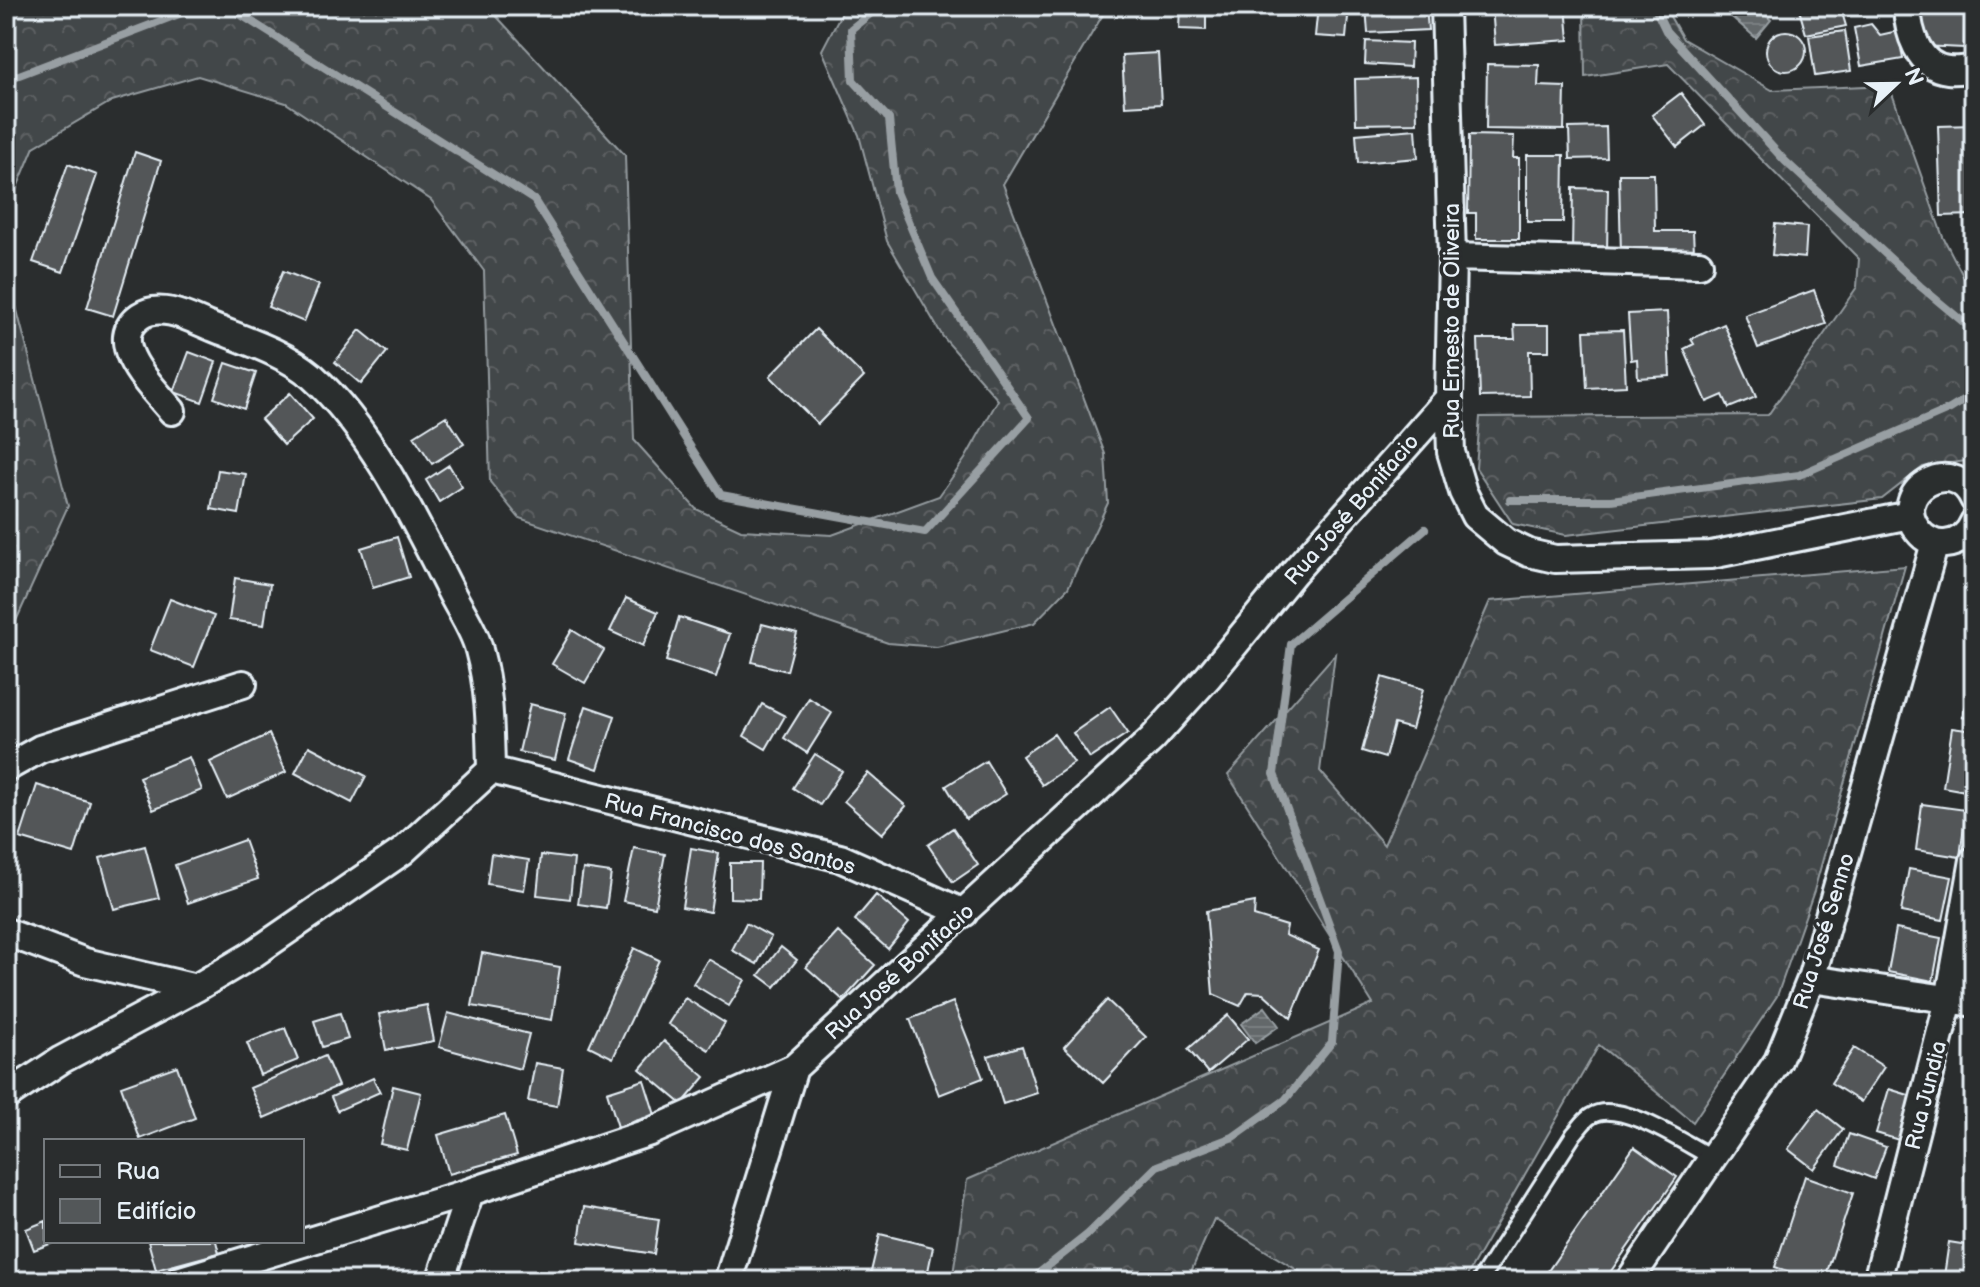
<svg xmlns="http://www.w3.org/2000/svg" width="1980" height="1287" font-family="'Balsamiq Sans',sans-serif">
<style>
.forest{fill:url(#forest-crowns);stroke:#959ca0;stroke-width:2}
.water{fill:url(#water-rules);stroke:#989fa3;stroke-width:2}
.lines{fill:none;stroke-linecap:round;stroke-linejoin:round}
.stream{stroke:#989fa3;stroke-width:8}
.building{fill:#535759;stroke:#e8f1f8;stroke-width:2}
.service-casing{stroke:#e8f1f8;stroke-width:20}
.minor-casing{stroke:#e8f1f8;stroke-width:32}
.service{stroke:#2a2d2e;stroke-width:14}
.minor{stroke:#2a2d2e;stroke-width:26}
.labels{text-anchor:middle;stroke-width:7;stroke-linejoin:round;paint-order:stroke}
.street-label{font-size:22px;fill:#e8f1f8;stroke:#2a2d2e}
</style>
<defs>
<pattern id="forest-crowns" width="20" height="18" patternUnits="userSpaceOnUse" patternTransform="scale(2)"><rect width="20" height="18" fill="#424648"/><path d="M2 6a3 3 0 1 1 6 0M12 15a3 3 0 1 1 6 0" fill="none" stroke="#5d6163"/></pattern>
<pattern id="water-rules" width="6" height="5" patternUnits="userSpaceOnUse" patternTransform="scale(2)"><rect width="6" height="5" fill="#63686b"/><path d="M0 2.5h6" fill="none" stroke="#797e81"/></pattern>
</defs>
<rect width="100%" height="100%" fill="#2a2d2e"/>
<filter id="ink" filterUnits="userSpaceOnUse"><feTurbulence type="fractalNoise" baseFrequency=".0125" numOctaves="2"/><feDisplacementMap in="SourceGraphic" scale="16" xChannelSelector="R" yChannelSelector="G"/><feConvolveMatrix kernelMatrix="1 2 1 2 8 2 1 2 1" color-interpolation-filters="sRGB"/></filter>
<g filter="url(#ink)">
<path class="forest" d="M6 6H487L625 155 634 440 696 509 741 530 832 535 939 496 965 459 998 400 943 337 887 241 859 135 822 50 845 6H1108L1003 184 1105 454 1108 503 1068 588 1034 623 937 647 888 643 519 518 490 482 484 271 431 200 286 103 198 76 112 101 34 147 6 214Z
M1584 6H1664L1683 39 1772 90 1889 85 1943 237 1974 297V456L1966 461 1923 467 1882 499 1566 535 1513 524 1476 468 1480 417 1768 415 1857 287 1859 259 1668 64 1585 77Z
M6 268 68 506 6 643Z
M1905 566 1814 891 1777 996 1693 1122 1599 1045 1464 1281H1315L1214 1219 1187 1281H952L967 1180 1373 1004 1228 775 1335 654 1320 771 1384 845 1490 601Z"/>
<path class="water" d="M1719 6H1754L1771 20 1756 38Z
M1265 1007 1279 1026 1255 1043 1241 1024Z"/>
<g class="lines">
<path class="stream" d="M227 6 534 200 721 495 925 532 1029 418 932 278 896 192 889 119 853 80 851 29 880 6
M1654 6 1666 31 1785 161 1920 286 1974 331
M6 80 200 6
M1510 500H1611L1799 475 1950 409 1974 394
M1029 1281 1087 1235 1157 1166 1233 1137 1285 1100 1332 1042 1339 951 1274 774 1291 644 1425 529"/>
</g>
<path class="building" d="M1180 6H1206V30L1179 29Z
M1253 6H1292V16H1254Z
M1318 6H1349L1346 38 1315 36Z
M1366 6H1426L1428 30 1368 33Z
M1492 6H1566L1569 40 1495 45Z
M1798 6H1840L1846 26 1806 34Z
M1922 6H1965L1964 48 1921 46Z
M1871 24 1880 35 1898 31 1903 59 1861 66 1854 28Z
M1845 31 1851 71 1815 76 1809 36Z
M1766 51a20 20 0 1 1 40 0a20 20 0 1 1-40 0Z
M1366 41 1411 43 1410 67 1365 64Z
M1158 53 1161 104 1125 106 1122 55Z
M1487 64 1539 65 1538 86 1565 87 1564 130 1486 129Z
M1416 77 1417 123 1356 124 1355 79Z
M1681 93 1705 125 1677 147 1652 115Z
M1974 125V215L1941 216 1938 126Z
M1606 127 1607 158 1570 159 1569 128Z
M1416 129 1418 158 1358 163 1356 134Z
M1469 135 1514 136 1513 158H1519V239H1476V213H1468Z
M135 152 161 161 113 316 87 308Z
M1527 155H1564L1563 222H1527Z
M68 164 97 175 63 272 33 262Z
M1619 174H1654L1655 231H1693L1694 252 1621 254Z
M1573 188 1608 189 1607 254 1572 253Z
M1775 224 1807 227 1805 258 1772 255Z
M283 271 319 285 304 322 268 307Z
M1814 290 1826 324 1758 348 1745 315Z
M1667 312 1670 376 1638 378 1637 359 1631 360 1628 314Z
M1724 324 1756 397 1729 408 1723 395 1707 402 1684 349 1694 344 1691 339Z
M1514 325H1549V351H1529L1530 396 1480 397 1478 339H1515Z
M816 329 864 377 818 424 770 376Z
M360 330 387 352 361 384 335 362Z
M1623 330 1626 386 1587 388 1584 331Z
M189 352 216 362 202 402 174 392Z
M226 363 256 373 244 409 214 398Z
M290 393 313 419 284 445 261 419Z
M446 416 464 444 432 464 414 436Z
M449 465 462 487 439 502 426 480Z
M218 470 246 474 239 514 211 509Z
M397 537 409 577 373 588 361 548Z
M235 578 270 584 264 625 229 620Z
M626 598 658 612 643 646 610 631Z
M170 599 214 616 194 667 150 650Z
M679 617 730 634 716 677 666 661Z
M762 624 797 633 787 671 752 662Z
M572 630 604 650 585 683 552 664Z
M1382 677 1423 689 1412 729 1394 724 1385 758 1362 751Z
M1974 683V720L1962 717Z
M809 698 832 713 807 753 784 738Z
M530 704 566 713 555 760 519 752Z
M762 704 785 716 766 749 744 736Z
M586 706 615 716 598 769 569 759Z
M1110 707 1128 733 1090 758 1073 733Z
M1952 728 1974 731 1971 792 1943 787Z
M269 734 286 772 227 799 210 762Z
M1054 734 1074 763 1042 785 1022 756Z
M309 746 366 776 352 803 295 773Z
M815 754 842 771 820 805 793 788Z
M189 757 202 790 153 810 139 777Z
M986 761 1006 794 966 819 946 786Z
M868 773 906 806 882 834 844 801Z
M37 785 90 802 74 854 20 838Z
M1922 804 1966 810 1960 857 1916 850Z
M953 828 978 865 953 882 928 845Z
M244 840 258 879 188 903 175 865Z
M145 846 159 898 114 909 100 858Z
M634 848 665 854 655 907 623 901Z
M691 848 719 853 710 912 682 907Z
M491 854 529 860 524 890 487 884Z
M541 855 574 859 570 899 537 895Z
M730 863H760L759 899 730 898Z
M583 869 611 873 606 908 578 904Z
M1909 869 1952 877 1943 920 1901 912Z
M876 895 909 923 888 949 855 920Z
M1255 902 1254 916 1287 926 1285 935 1319 950 1291 1018 1263 993 1248 992 1240 1006 1213 994 1206 911Z
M746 923 771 937 757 964 732 950Z
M1896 929 1941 938 1933 981 1888 972Z
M838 932 875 965 843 1000 806 967Z
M781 947 797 960 775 987 759 975Z
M634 948 659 960 613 1058 589 1046Z
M482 953 560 967 552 1020 472 1006Z
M708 959 745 980 729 1006 693 984Z
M6 963 14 964 10 1002H6Z
M685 998 725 1023 709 1050 668 1024Z
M1107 1000 1146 1037 1103 1083 1064 1047Z
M953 1002 983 1078 939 1095 910 1019Z
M427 1005 434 1041 386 1050 379 1014Z
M340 1013 348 1039 322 1047 314 1021Z
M448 1013 529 1034 520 1069 439 1047Z
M1228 1015 1248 1039 1208 1073 1188 1049Z
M285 1028 298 1060 260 1075 247 1043Z
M664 1041 705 1077 682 1104 640 1069Z
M1022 1046 1037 1093 1003 1104 988 1056Z
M1854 1048 1884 1067 1861 1102 1831 1083Z
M325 1056 338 1086 264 1118 250 1088Z
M535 1063 563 1068 557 1106 528 1101Z
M177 1066 195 1118 140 1139 121 1086Z
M373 1078 380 1092 337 1111 331 1097Z
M644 1080 655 1115 618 1127 607 1092Z
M393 1086 421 1093 407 1150 380 1144Z
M1889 1089 1915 1097 1902 1141 1876 1133Z
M1818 1109 1843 1129 1814 1169 1788 1149Z
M505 1115 517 1155 449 1174 438 1135Z
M1849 1134 1886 1147 1874 1179 1838 1165Z
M1634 1147 1677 1177 1604 1281H1541Z
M1968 1149H1974V1183L1965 1181Z
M1805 1176 1853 1193 1824 1281H1816L1775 1267Z
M584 1207 659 1219 654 1254 579 1242Z
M46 1221V1241H58L34 1250 26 1229Z
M880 1234 933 1247 926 1281H893L870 1276Z
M148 1241H216L219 1253 156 1270Z
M1949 1242 1974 1246V1280L1944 1276Z
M619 1272 668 1281H617Z"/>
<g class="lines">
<defs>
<path id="service" d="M1480 1281 1574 1134C1579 1129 1584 1120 1591 1116 1618 1098 1686 1144 1711 1157"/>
<path id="minor" d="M1445 6 1452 257 1449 398 1451 452 1463 492 1475 516 1506 542 1529 553 1555 559 1711 555 1910 515
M1907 6C1908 32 1918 67 1948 70 1957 71 1966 69 1974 69
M1452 257 1699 264
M1974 499C1953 452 1888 493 1918 531 1924 539 1935 545 1945 544 1959 543 1969 534 1974 522
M6 768 40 749 243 684
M491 770 840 858 964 913
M6 932 85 962 196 988
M1811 979 1974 1003
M6 1096 61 1060 196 988 250 956 403 851 491 770C490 729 490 690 479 650 474 629 459 609 450 590 414 519 371 429 312 376 285 353 247 341 214 328 193 320 162 301 140 316 103 342 154 389 172 411
M178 1281 470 1192 650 1132 794 1068 1152 739 1208 677 1294 572 1449 398
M440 1281 470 1192
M728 1281 794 1068
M1629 1281 1778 1061 1811 979 1935 543
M1877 1281 1949 1000 1974 860"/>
</defs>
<use href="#service" class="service-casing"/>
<use href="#minor" class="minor-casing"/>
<use href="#service" class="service"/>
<use href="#minor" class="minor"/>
</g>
</g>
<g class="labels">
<g class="street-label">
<text transform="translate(1451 321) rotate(-90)" y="8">Rua Ernesto de Oliveira</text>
<text transform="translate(1351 509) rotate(-49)" y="8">Rua José Bonifacio</text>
<text transform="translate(730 833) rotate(15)" y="8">Rua Francisco dos Santos</text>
<text transform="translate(1823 931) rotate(-73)" y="8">Rua José Senno</text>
<text transform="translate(899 971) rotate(-42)" y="8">Rua José Bonifacio</text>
<text transform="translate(1925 1095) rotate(-76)" y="8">Rua Jundia</text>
</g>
</g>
<rect width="1980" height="1287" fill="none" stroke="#2a2d2e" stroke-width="32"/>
<rect x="16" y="16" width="1948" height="1255" fill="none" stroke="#e8f1f8" stroke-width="3" filter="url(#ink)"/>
<rect x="44" y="1139" width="260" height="104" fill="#2a2d2e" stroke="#767b7f" stroke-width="2"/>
<rect x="60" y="1165" width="40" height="12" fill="#2a2d2e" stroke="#767b7f" stroke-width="2"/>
<text x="116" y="1179" font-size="24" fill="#e8f1f8">Rua</text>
<rect x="60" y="1199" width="40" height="24" fill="#535759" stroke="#767b7f" stroke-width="2"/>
<text x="116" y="1219" font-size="24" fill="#e8f1f8">Edifício</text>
<g transform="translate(1896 84) rotate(68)" stroke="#2a2d2e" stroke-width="6" paint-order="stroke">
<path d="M0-6L14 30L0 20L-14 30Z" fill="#e8f1f8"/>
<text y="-12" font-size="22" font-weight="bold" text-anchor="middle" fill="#e8f1f8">N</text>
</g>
</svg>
